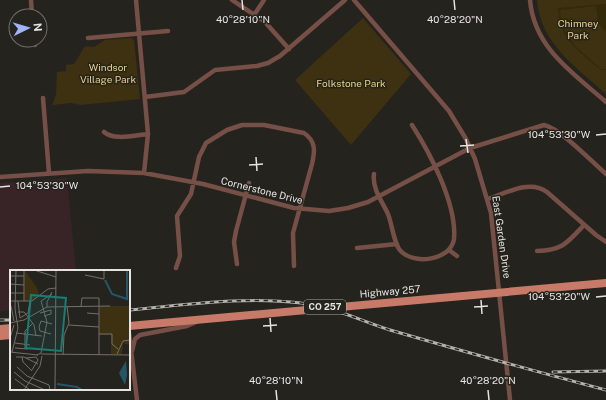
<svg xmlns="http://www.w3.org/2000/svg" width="606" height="400" font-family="'Public Sans',sans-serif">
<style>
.industrial{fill:#382426}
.green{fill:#3d3112}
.sand{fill:#322a08}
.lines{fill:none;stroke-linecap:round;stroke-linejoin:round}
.minor{stroke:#765046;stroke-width:4.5}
.primary{stroke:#c87a68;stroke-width:8}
.rail-casing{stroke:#b3b2ae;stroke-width:3}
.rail{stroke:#25231e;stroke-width:1.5;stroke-dasharray:4.5;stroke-linecap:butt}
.ticks{fill:none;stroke:#e5e4e1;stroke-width:1.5}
.labels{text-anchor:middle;stroke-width:3;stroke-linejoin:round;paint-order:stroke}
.shield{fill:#25231e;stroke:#abaaa6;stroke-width:1}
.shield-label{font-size:9px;font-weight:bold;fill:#e5e4e1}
.park-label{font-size:10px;fill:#ebce8c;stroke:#25231e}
.street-label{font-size:10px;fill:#e5e4e1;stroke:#25231e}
.inset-river{fill:none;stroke:#255668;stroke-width:2}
.inset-road{fill:none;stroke:#72706c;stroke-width:1}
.view{fill:#1a7c74;fill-opacity:0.15;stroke:#1a7c74;stroke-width:2}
.inset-edge{fill:none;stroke:#e5e4e1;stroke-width:2}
.ticks-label{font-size:10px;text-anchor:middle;fill:#e5e4e1;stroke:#25231e;stroke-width:3;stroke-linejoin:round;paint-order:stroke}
</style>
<rect width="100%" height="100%" fill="#25231e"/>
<path class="industrial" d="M67 178 76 271H11V310L0 311V183Z"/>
<path class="green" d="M537 0H606V94C576 67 540 43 537 0Z
M363 18 411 74 351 145 295 80Z
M131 38 134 40 140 99 81 105 71 103 52 105 56 95 57 72 66 71V65L74 64 85 46 94 47 105 40Z"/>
<path class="sand" d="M606 4V32L598 23 596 6 560 10C562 40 581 50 601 69H606V70H601C577 49 561 42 558 8Z"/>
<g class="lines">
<path class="minor" d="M31 0 32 16
M136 0 148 134 144 173
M232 0 265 22 289 49
M354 0 449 111 466 139 475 159 491 213 510 400
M530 0C534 48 573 73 606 102
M254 15 264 0
M88 38 168 31
M35 40V45
M145 97 184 92 215 70 257 66 268 63 280 56 345 0
M43 98 49 173
M104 132C114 141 135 135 148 134
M374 174C372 189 382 201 388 214 392 224 393 239 399 249 411 266 451 261 454 239 457 204 430 153 412 125
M0 177 88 171 144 173 203 184 294 208 329 211 348 208 368 202 470 148 544 125C561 129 592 162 606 174
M488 199C506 193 530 179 547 192L596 235 606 242
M357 248 397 244
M449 250 457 256
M537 251C563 250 567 243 584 225
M237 264 234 242 236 231 249 183
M176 268 180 256 177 216 191 194 199 157 206 143 227 130 242 125H264L304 133C316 141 315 151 312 164L293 233 294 266
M129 333 137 400
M132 351 135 339 140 335 187 326 196 322"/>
<path class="primary" d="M129 326 606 283
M0 329 11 328
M0 336 11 335"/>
<defs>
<path id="rail" d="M129 310C186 305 244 296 301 303 332 306 361 321 390 330 462 351 534 371 606 390
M0 320H11
M553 372 606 371"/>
</defs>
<use href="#rail" class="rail-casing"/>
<use href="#rail" class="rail"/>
</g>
<path class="ticks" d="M242 0 243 10M454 0 455 10M596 135 606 134M466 139 468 153M460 146 474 145M256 157 257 171M249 165 263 164M0 187 10 186M596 297 606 296M481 300 482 314M474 307 488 306M270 318 271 332M263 326 277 325M276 390 277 400M488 390 489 400"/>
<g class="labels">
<rect class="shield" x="304" y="300" width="42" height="14" rx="3"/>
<g class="shield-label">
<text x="325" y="310">CO 257</text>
</g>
<g class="park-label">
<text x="578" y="27">Chimney<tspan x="578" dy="12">Park</tspan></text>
<text x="108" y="71">Windsor<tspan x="108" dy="12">Village Park</tspan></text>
<text x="351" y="87">Folkstone Park</text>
</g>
<g class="street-label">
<text transform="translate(262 190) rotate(14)" y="4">Cornerstone Drive</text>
<text transform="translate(502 237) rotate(82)" y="4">East Garden Drive</text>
<text transform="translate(390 291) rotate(-5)" y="4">Highway 257</text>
</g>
</g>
<g transform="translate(10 270)">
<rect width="120" height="120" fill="#25231e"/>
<path d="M15 1 27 18 29 24 24 30 14 31ZM90 36H120V75L113 73 112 84H101V65H89Z" fill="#3d3112"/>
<path d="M116 91 117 105 115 115 109 103Z" fill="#255668"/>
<path class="inset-river" d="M95 10 102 24 117 29V0M47 114 67 117 72 120"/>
<path class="inset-road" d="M24 0 46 7M75 5 94 9V0M0 6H14M0 14 14 15M0 23H14M0 31H22L38 19 46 18M8 31 10 48M14 31V0M1 36 4 51M71 36 72 28H89V85M37 37V32L42 22M8 42H14L18 47 24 55 26 66M30 43 41 40V44L34 46M77 43 89 44M10 48 18 43 20 31M0 53 14 50 37 37 100 36M59 55 89 57M6 63 32 66M41 64 30 61 29 57 31 51 42 54M89 64H102V74L108 79M0 68 4 55M5 73 20 75M5 78 18 79M15 79V61L23 53M0 82 28 85M2 82 8 58 5 39 6 0M31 84 120 85M107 84 113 71 120 70M27 85 31 83 37 52 31 31 42 24M53 85 54 65 59 53 57 36M6 87H14L28 94M12 87 13 92 22 101M16 88 26 87 28 90 22 100M7 97 17 106 39 115 40 120M4 102 15 111 35 120M5 109 20 120M14 120 30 96 32 86M45 120 46 0"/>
<path class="view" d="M21 25 56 28 51 81 16 78Z"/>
<rect width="120" height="120" class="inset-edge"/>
</g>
<g class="ticks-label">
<text x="243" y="23">40°28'10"N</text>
<text x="455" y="23">40°28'20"N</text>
<text x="559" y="138">104°53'30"W</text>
<text x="47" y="189">104°53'30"W</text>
<text x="559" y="300">104°53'20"W</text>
<text x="276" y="384">40°28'10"N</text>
<text x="488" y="384">40°28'20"N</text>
</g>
<g transform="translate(28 28) rotate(85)"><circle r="19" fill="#25231e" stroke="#72706c"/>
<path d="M0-3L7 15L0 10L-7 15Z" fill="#a0b3fd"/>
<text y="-6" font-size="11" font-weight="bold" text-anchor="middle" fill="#e5e4e1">N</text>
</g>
</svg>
